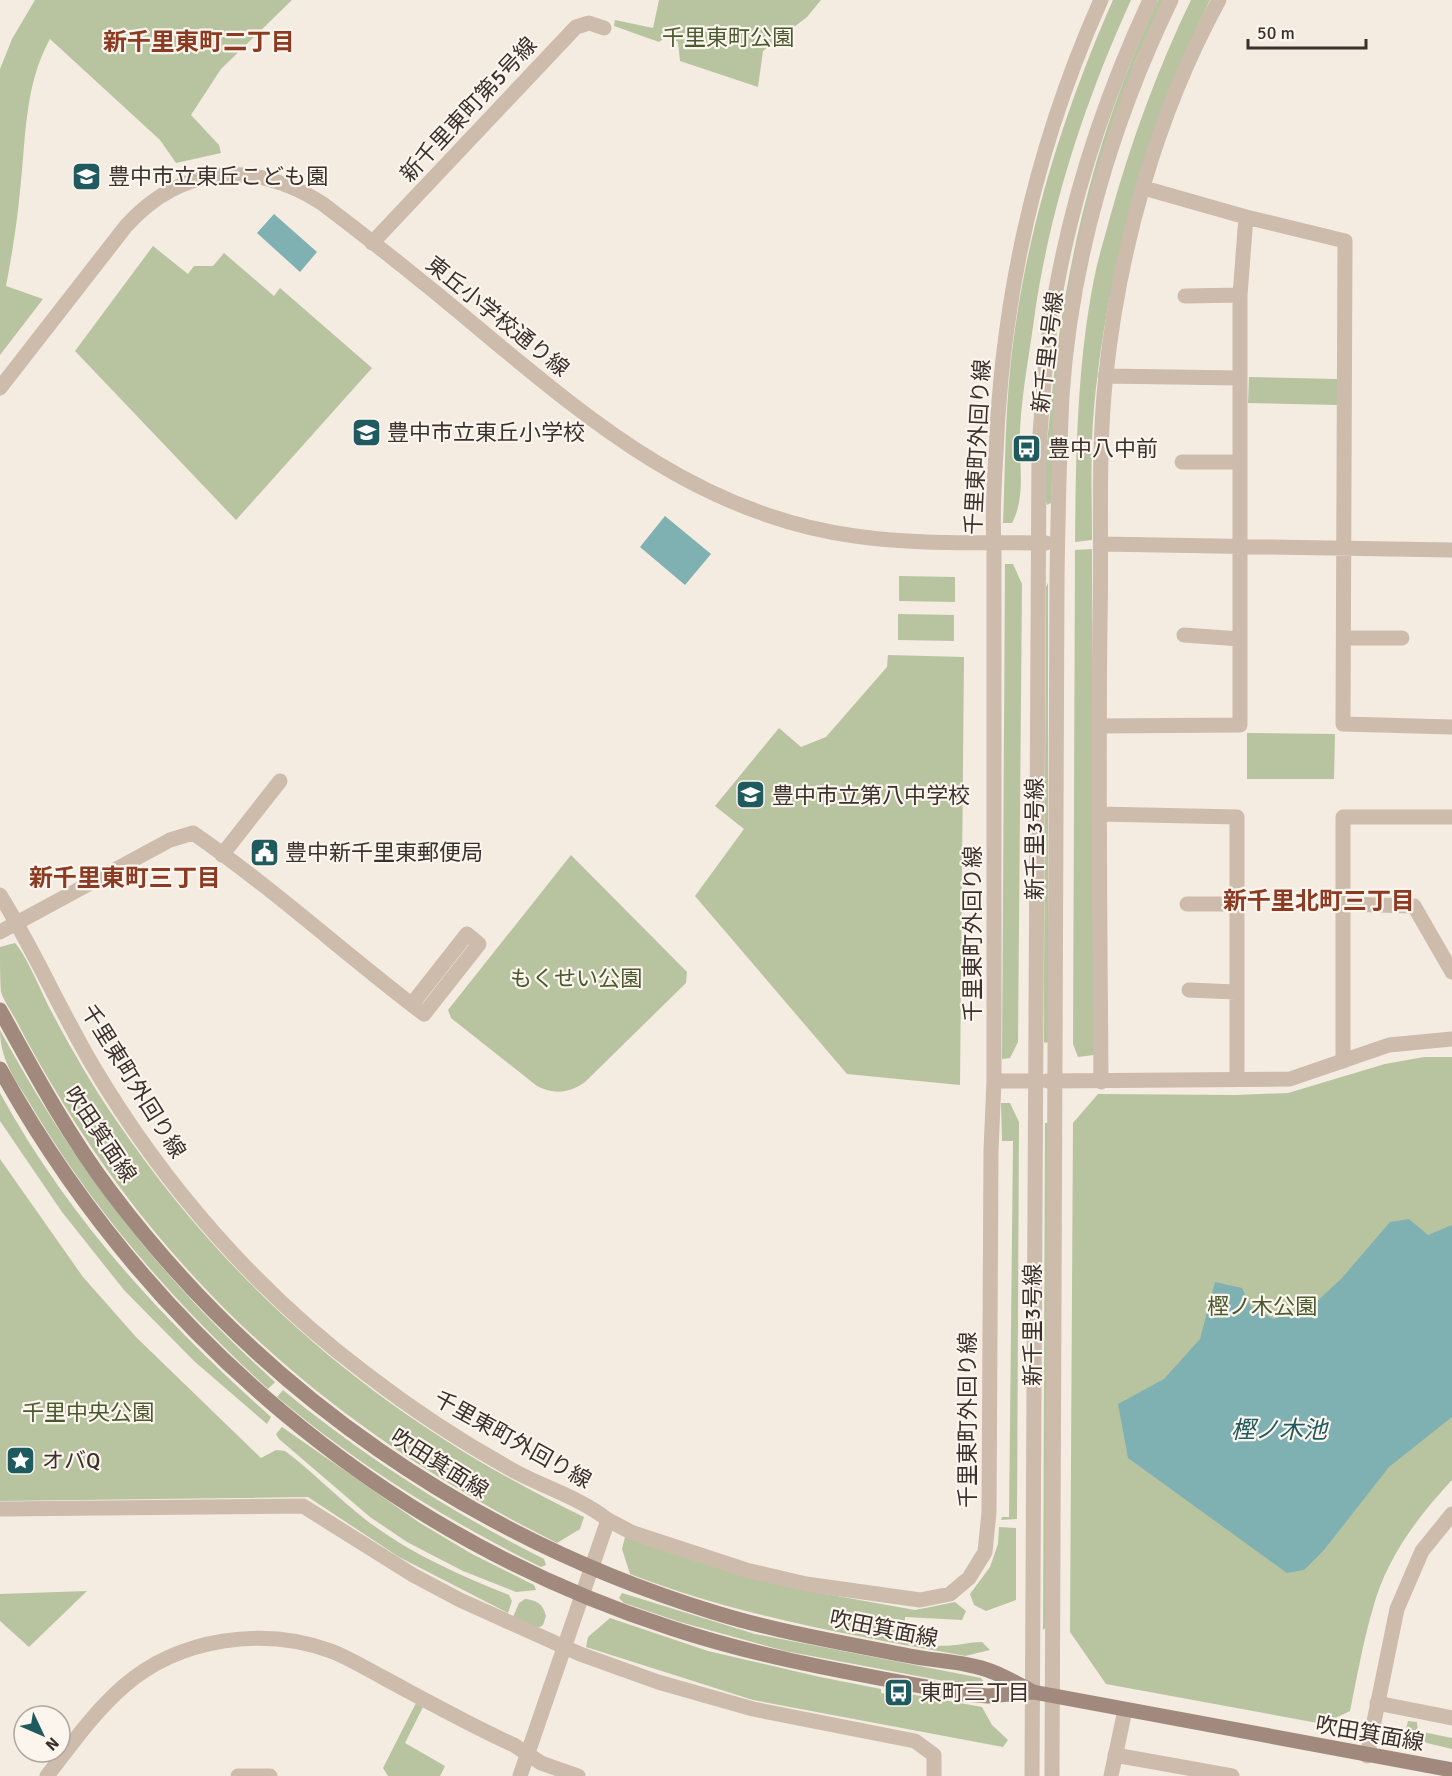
<svg xmlns="http://www.w3.org/2000/svg" width="1452" height="1776" font-family="Signika,'Noto Sans JP',sans-serif">
<style>
.green{fill:#b8c4a0}
.water{fill:#7fb0b2}
.lines{fill:none;stroke-linecap:round;stroke-linejoin:round}
.minor{stroke:#cdbbac;stroke-width:15}
.tertiary{stroke:#cdbbac;stroke-width:15}
.secondary{stroke:#a18a7d;stroke-width:15}
.labels{text-anchor:middle;stroke-width:4.5;stroke-linejoin:round;paint-order:stroke}
.park-label{font-size:22px;fill:#4a5a2e;stroke:#fbf5ee}
.street-label{font-size:22px;fill:#3b302b;stroke:#fbf5ee}
.poi-label{font-size:22px;fill:#3b302b;stroke:#fbf5ee;text-anchor:start}
.neighbourhood-label{font-size:24px;font-weight:bold;fill:#8c3b22;stroke:#fbf5ee}
.water-label{font-size:24px;font-style:italic;fill:#1f5a5e;stroke:#fbf5ee}
</style>
<rect width="100%" height="100%" fill="#f4ebe1"/>
<path class="green" d="M35 0H292L221 69 191 115 219 145 221 153 176 163 160 140 50 39C24 85 26 140 20 191 17 223 12 255 6 286L43 299 0 355V69L12 39Z
M659 0H821L807 17 763 51 758 87 680 61 678 42 667 36 659 42 614 26 615 20 653 28Z
M1113 0H1131C1086 99 1051 204 1035 312 1030 351 1022 391 1020 430 1018 461 1027 495 1012 523H1003C1005 476 1005 428 1009 382 1020 250 1060 120 1113 0Z
M1158 0H1163L1135 62 1107 140 1056 392 1051 503 1047 505C1041 486 1048 435 1050 414 1063 269 1096 131 1158 0Z
M1191 0H1210C1148 128 1107 266 1094 408 1090 451 1092 497 1092 540L1075 542C1076 454 1077 365 1094 279 1098 258 1105 237 1110 217 1131 142 1157 70 1191 0Z
M153 246 188 274 194 266H213L224 253 274 296 280 288 372 368 236 520 75 351Z
M1249 377 1337 379V405L1248 403Z
M1092 549 1094 1055 1078 1057 1073 1044 1075 550Z
M1005 564H1013L1022 584 1018 1042 1010 1058 1002 1059Z
M899 576 955 577V602L899 601Z
M1048 583V1042L1046 1043 1044 1042V981L1046 587Z
M898 614 954 615V641L898 640Z
M888 655 964 657 960 1085 847 1074 695 896 744 829 715 806 779 728 801 747 826 737 887 667Z
M1247 733 1335 734 1334 779H1247Z
M571 855 687 972 686 983 585 1082C570 1093 554 1095 537 1086L451 1018 448 1010Z
M15 943C25 953 41 991 49 1007 69 1045 91 1084 116 1120 236 1297 392 1425 584 1517L580 1529 557 1543C351 1440 184 1301 63 1103 46 1075 30 1048 16 1020 11 1011 4 1001 1 992 0 979 0 960 0 947Z
M0 1030C75 1168 158 1276 275 1382L268 1389C179 1307 98 1217 35 1112 19 1084 0 1063 0 1030Z
M1424 1057H1452V1480C1418 1516 1386 1559 1373 1608 1363 1642 1357 1677 1350 1711L1323 1724 1106 1684 1070 1632 1073 1123 1098 1094 1236 1095 1288 1093 1385 1064Z
M0 1093C71 1222 163 1320 271 1417L267 1424 194 1361 124 1290 62 1212 0 1121Z
M1001 1103H1010L1019 1122 1017 1519 1001 1520 1002 1517H1009L1013 1141H1002Z
M1045 1123H1048L1046 1627 1043 1630Z
M0 1159 83 1277 136 1337 261 1458 276 1450 285 1451C313 1472 338 1498 366 1520 409 1553 459 1575 509 1595L512 1601 508 1613 399 1557 308 1497 0 1501Z
M283 1390C364 1457 451 1512 544 1559L546 1565 541 1567C446 1520 358 1465 277 1397Z
M282 1427 420 1523 472 1554 534 1585 536 1590 516 1592 463 1571 407 1542 370 1517 279 1439 276 1434Z
M999 1527 1016 1528V1600L986 1611 974 1605 970 1594 990 1567 998 1544Z
M625 1537 809 1591 915 1610 955 1602 966 1611 962 1620 905 1617V1625C914 1629 918 1640 927 1643 943 1650 965 1642 982 1642L990 1650 965 1656C852 1635 738 1616 630 1574L622 1549Z
M87 1591 29 1647 0 1621V1594Z
M622 1593 755 1634 981 1678 985 1684 981 1688 785 1651 680 1622 624 1603 619 1598Z
M525 1599C537 1600 543 1604 546 1616L543 1625 538 1628 513 1617 519 1603Z
M610 1618 708 1651 820 1677 881 1689V1693L903 1696 904 1693 982 1707 992 1725 1008 1740 1003 1747 753 1700 586 1647 588 1637Z
M416 1703 423 1707 405 1743 445 1766 440 1776H388L383 1768Z
M1408 1721 1417 1722 1418 1731 1452 1738V1749L1427 1743 1406 1729Z"/>
<path class="water" d="M274 214 317 252 300 272 257 233Z
M665 516 711 554 685 585 640 547Z
M1409 1219 1428 1235 1452 1225V1417L1389 1467 1324 1550 1304 1570 1287 1573 1128 1458 1118 1404 1164 1379 1200 1339 1215 1282 1242 1288 1251 1307 1274 1319 1312 1306 1342 1278 1390 1222Z"/>
<g class="lines">
<path class="minor" d="M1144 188 1246 217 1345 241 1343 724 1452 727
M1185 296 1240 295
M1105 376 1240 378
M1182 462H1240
M1102 544 1452 550
M1184 635 1240 639
M1344 638H1402
M1099 726 1240 725V295L1246 217
M1099 814 1237 817V1079
M222 855 280 781
M1187 904H1236
M1343 904 1414 906 1452 972
M0 932 170 840 193 833C273 888 346 955 424 1014L479 944 467 934 412 1004
M1189 990 1236 992
M1343 1061V817H1452
M994 1081H1036
M1101 1082C1100 929 1098 776 1100 623 1102 540 1097 456 1106 374 1120 245 1157 114 1219 0
M0 1509 303 1506 413 1575 460 1600 580 1654 658 1682 753 1709 915 1741 934 1755V1776
M608 1520 633 1533 746 1570 806 1584 920 1600 950 1594 969 1578 985 1552 989 1512 991 1151 994 1081V544
M1377 1703 1452 1718
M1115 1755 1232 1776
M47 1776C71 1745 94 1712 124 1686 179 1638 264 1626 331 1651 349 1658 367 1669 384 1678 427 1701 470 1725 514 1745L541 1763 578 1776
M238 1776H270
M1111 1776 1125 1710"/>
<path class="tertiary" d="M372 243 576 27 589 23 604 28
M0 388 126 226C182 164 255 160 323 204 377 245 431 288 483 332 596 426 703 515 855 536 918 545 982 542 1046 543
M994 544C992 514 994 484 996 453 1002 297 1037 143 1101 0
M0 895C34 950 60 1010 93 1066 163 1184 255 1290 365 1373 413 1410 463 1443 516 1472 546 1488 582 1499 608 1520L520 1776
M1047 1081 1290 1079 1389 1045 1452 1039
M1367 1756 1397 1609 1422 1551 1452 1514
M1032 1776 1039 448C1043 395 1046 342 1056 290 1074 190 1107 92 1150 0
M1052 1776 1057 577C1058 517 1059 456 1062 396 1071 260 1112 122 1171 0"/>
<path class="secondary" d="M0 1010C34 1072 68 1135 111 1192 263 1394 473 1538 713 1612 777 1632 844 1643 910 1656 935 1661 970 1662 993 1672 1006 1677 1020 1685 1033 1692
M0 1069C146 1332 384 1535 671 1628 767 1660 865 1675 964 1694L988 1696 1033 1692 1452 1770"/>
</g>
<defs>
<symbol id="school-square" viewBox="-11 -11 22 22"><rect x="-9" y="-9" width="18" height="18" rx="4" fill="#1f5a5e" stroke="#fbf5ee"/><path d="M0-5L7-2L0 1L-7-2ZM-4 1L0 2.5L4 1V4Q0 6-4 4Z" fill="#fff"/></symbol>
<symbol id="bus-square" viewBox="-11 -11 22 22"><rect x="-9" y="-9" width="18" height="18" rx="4" fill="#1f5a5e" stroke="#fbf5ee"/><path d="M-5-6H5V4H4V6H2V4H-2V6H-4V4H-5ZM-3.5-4V0h7V-4ZM-3.5 1.2v1.5H-2V1.2ZM2 1.2v1.5H3.5V1.2Z" fill="#fff"/></symbol>
<symbol id="civic-square" viewBox="-11 -11 22 22"><rect x="-9" y="-9" width="18" height="18" rx="4" fill="#1f5a5e" stroke="#fbf5ee"/><path d="M-.6-6.5H3V-4.5H.6V-3L4-1V1h2V6H-6V1h2V-1L-.6-3ZM-1.2 2.5V6h2.4V2.5Z" fill="#fff"/></symbol>
<symbol id="sight-square" viewBox="-11 -11 22 22"><rect x="-9" y="-9" width="18" height="18" rx="4" fill="#1f5a5e" stroke="#fbf5ee"/><path d="M0-6L1.8-2.2L6-1.7L2.9 1.2L3.7 5.4L0 3.3L-3.7 5.4L-2.9 1.2L-6-1.7L-1.8-2.2Z" fill="#fff"/></symbol>
</defs>
<g fill-rule="evenodd">
<use href="#school-square" x="70" y="160" width="33" height="33"/>
<use href="#school-square" x="350" y="416" width="33" height="33"/>
<use href="#bus-square" x="1010" y="432" width="33" height="33"/>
<use href="#school-square" x="734" y="778" width="33" height="33"/>
<use href="#civic-square" x="248" y="836" width="33" height="33"/>
<use href="#sight-square" x="4" y="1444" width="33" height="33"/>
<use href="#bus-square" x="882" y="1676" width="33" height="33"/>
</g>
<g class="labels">
<g class="park-label">
<text x="728" y="45">千里東町公園</text>
<text x="576" y="986">もくせい公園</text>
<text x="1262" y="1314">樫ノ木公園</text>
<text x="88" y="1420">千里中央公園</text>
</g>
<g class="street-label">
<text transform="translate(468 109) rotate(-47)" y="8">新千里東町第5号線</text>
<text transform="translate(498 316) rotate(39)" y="8">東丘小学校通り線</text>
<text transform="translate(1047 352) rotate(-83)" y="8">新千里3号線</text>
<text transform="translate(977 447) rotate(-87)" y="8">千里東町外回り線</text>
<text transform="translate(1034 839) rotate(-90)" y="8">新千里3号線</text>
<text transform="translate(972 934) rotate(-90)" y="8">千里東町外回り線</text>
<text transform="translate(134 1081) rotate(58)" y="8">千里東町外回り線</text>
<text transform="translate(101 1134) rotate(56)" y="8">吹田箕面線</text>
<text transform="translate(1032 1325) rotate(-90)" y="8">新千里3号線</text>
<text transform="translate(967 1420) rotate(-90)" y="8">千里東町外回り線</text>
<text transform="translate(513 1439) rotate(29)" y="8">千里東町外回り線</text>
<text transform="translate(440 1463) rotate(32)" y="8">吹田箕面線</text>
<text transform="translate(884 1628) rotate(11)" y="8">吹田箕面線</text>
<text transform="translate(1370 1733) rotate(10)" y="8">吹田箕面線</text>
</g>
<g class="poi-label">
<text x="108" y="184">豊中市立東丘こども園</text>
<text x="387" y="440">豊中市立東丘小学校</text>
<text x="1048" y="456">豊中八中前</text>
<text x="772" y="803">豊中市立第八中学校</text>
<text x="285" y="860">豊中新千里東郵便局</text>
<text x="42" y="1468">オバQ</text>
<text x="920" y="1700">東町三丁目</text>
</g>
<g class="neighbourhood-label">
<text x="199" y="50">新千里東町二丁目</text>
<text x="125" y="886">新千里東町三丁目</text>
<text x="1319" y="909">新千里北町三丁目</text>
</g>
<g class="water-label">
<text x="1279" y="1438">樫ノ木池</text>
</g>
</g>
<g transform="translate(42 1734) rotate(134)"><circle r="28" fill="#fbf5ee" stroke="#aea6a0" stroke-width="1.5"/>
<path d="M0-4.5L10 22L0 15L-10 22Z" fill="#1f5a5e"/>
<text y="-9" font-size="16" font-weight="bold" text-anchor="middle" fill="#3b302b">N</text>
</g>
<path d="M1248 39v9h118v-9" fill="none" stroke="#3b302b" stroke-width="3"/>
<text x="1257" y="39" font-size="18" fill="#3b302b" stroke="#fbf5ee" stroke-width="4.5" paint-order="stroke">50 m</text>
</svg>
